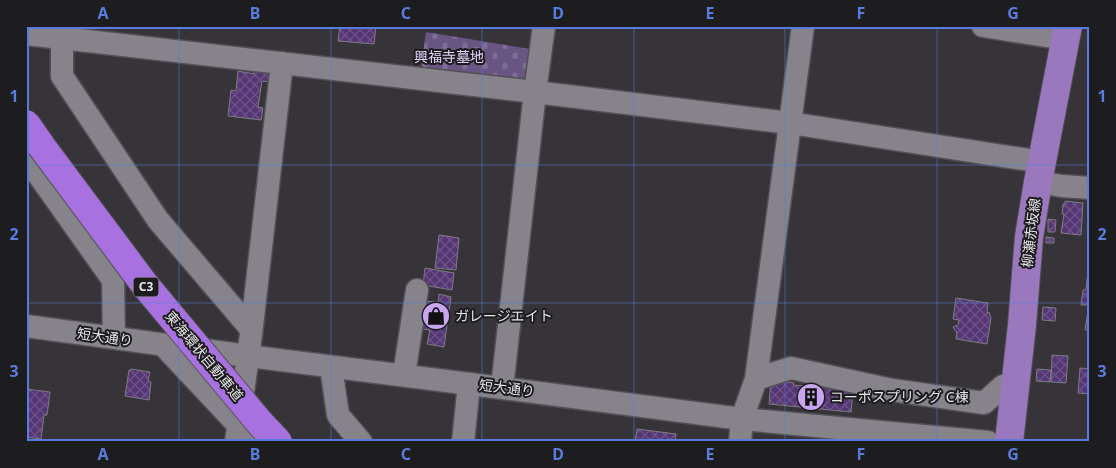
<svg xmlns="http://www.w3.org/2000/svg" width="1116" height="468" font-family="'Noto Sans','Noto Sans JP',sans-serif">
<style>
.cemetery{fill:url(#cemetery-stones)}
.building{fill:url(#building-cross-hatch);stroke:#7e7b81}
.lines{fill:none;stroke-linecap:round;stroke-linejoin:round}
.minor-casing{stroke:#524f55;stroke-width:25}
.major-casing{stroke:#524f55;stroke-width:30}
.minor{stroke:#86838a;stroke-width:22}
.major{stroke:#9a78be;stroke-width:28}
.highway-bridge-casing{stroke:#524f55;stroke-width:30;stroke-linecap:butt}
.highway-bridge{stroke:#a871e0;stroke-width:28}
.grid{fill:none;stroke:#597bdd;stroke-width:1;stroke-opacity:0.55}
.labels{text-anchor:middle;stroke-width:4;stroke-linejoin:round;paint-order:stroke}
.shield{fill:#1d1c1f;stroke:#aaa8ac;stroke-width:1}
.shield-label{font-size:12px;font-weight:bold;fill:#e6e4e8}
.park-label{font-size:14px;fill:#e3d3f9;stroke:#1d1c1f}
.street-label{font-size:14px;fill:#e6e4e8;stroke:#1d1c1f}
.poi-label{font-size:14px;fill:#e6e4e8;stroke:#1d1c1f;text-anchor:start}
.neatline{fill:none;stroke:#597bdd;stroke-width:2}
.grid-label{font-size:16px;text-anchor:middle;font-weight:bold;fill:#597bdd}
</style>
<defs>
<pattern id="cemetery-stones" width="16" height="16" patternUnits="userSpaceOnUse" patternTransform="scale(1.25)"><rect width="16" height="16" fill="#695582"/><path d="M2 7V4a2 2 0 0 1 4 0v3zM10 15v-3a2 2 0 0 1 4 0v3z" fill="#7e6d94"/></pattern>
<pattern id="building-cross-hatch" width="8" height="8" patternUnits="userSpaceOnUse" patternTransform="scale(1.25)"><rect width="8" height="8" fill="#553674"/><path d="M0 0l8 8M0 8l8-8" fill="none" stroke="#6d5388"/></pattern>
</defs>
<rect width="100%" height="100%" fill="#363439"/>
<path class="cemetery" d="M426 32 530 49 526 86 420 74Z"/>
<path class="building" d="M340 26H376L374 44 338 41Z
M474 47 483 49 481 63 472 61Z
M254 70H272L270 82 262 81 258 107 263 108 261 120 228 116 231 90 236 91 238 71 254 74Z
M1065 201 1083 203 1081 235 1061 233 1064 214H1062L1063 204H1065Z
M1048 219 1056 220 1055 232H1048Z
M439 235 459 238 456 270 435 268Z
M1046 237 1054 238V243H1046Z
M425 268 454 273 452 290 423 285Z
M1087 279 1090 280V305H1081L1083 290H1086Z
M439 294 451 297 444 347 427 344 430 330 421 329 424 301 438 302Z
M956 298 988 303 987 313 989 312 991 318 987 344 956 339 957 332H956L953 327 958 325 959 320 953 319Z
M1043 307 1056 308 1055 321 1042 320Z
M1088 311H1090V330H1085Z
M1052 355 1068 356 1066 383 1051 382Z
M1080 368 1090 369V394L1078 393Z
M131 369 150 372 148 381 151 382 149 400 125 396 129 370H131Z
M1037 369 1051 370 1050 382 1036 381Z
M771 379 794 383 793 385 853 390 851 412 769 404Z
M26 389 50 392 47 415H44L41 439 26 437Z
M637 429 676 434 675 442H635Z"/>
<g class="lines">
<defs>
<path id="minor" d="M983 26 1065 39
M26 34 535 92 790 123 1042 162
M62 38V76L158 220 251 329
M26 166 35 170 113 280 114 338
M1038 182 1062 186 1090 188
M26 326 248 356 502 388 742 419 988 442
M163 345 254 442
M331 367 338 415 361 442
M404 375 417 290
M756 379 791 368 892 390 984 403 1003 386 1015 385
M502 388 535 92 544 26
M236 442 251 335 282 63
M463 442 469 384
M740 442 742 419 756 379 803 26"/>
<path id="major" d="M1009 442 1022 325 1029 237 1038 182 1068 26"/>
</defs>
<use href="#minor" class="minor-casing"/>
<use href="#major" class="major-casing"/>
<use href="#minor" class="minor"/>
<use href="#major" class="major"/>
<defs>
<path id="highway-bridge" d="M26 124 42 147 145 285 260 423 278 442"/>
</defs>
<use href="#highway-bridge" class="highway-bridge-casing"/>
<use href="#highway-bridge" class="highway-bridge"/>
</g>
<path class="grid" d="M179 26V442M331 26V442M482 26V442M634 26V442M785 26V442M937 26V442M26 165H1090M26 303H1090"/>
<defs>
<symbol id="shop-disc" viewBox="-11 -11 22 22"><circle r="9.5" fill="#c7a6ef" stroke="#1d1c1f"/><path d="M-5-2.5h2.3a2.7 3.5 0 0 1 5.4 0H5L5.5 6h-11ZM-1.5-2.5h3a1.5 2.3 0 0 0-3 0Z" fill="#111"/></symbol>
<symbol id="building-disc" viewBox="-11 -11 22 22"><circle r="9.5" fill="#c7a6ef" stroke="#1d1c1f"/><path d="M-4-6H4V6H1V3H-1V6H-4ZM-2.5-4.3h1.7v1.8h-1.7ZM.8-4.3h1.7v1.8H.8ZM-2.5-1h1.7V.8h-1.7ZM.8-1h1.7V.8H.8Z" fill="#111"/></symbol>
</defs>
<g fill-rule="evenodd">
<use href="#shop-disc" x="420" y="300" width="32" height="32"/>
<use href="#building-disc" x="795" y="381" width="32" height="32"/>
</g>
<g class="labels">
<rect class="shield" x="133.5" y="277.5" width="25" height="19" rx="4"/>
<g class="shield-label">
<text x="146" y="291">C3</text>
</g>
<g class="park-label">
<text x="449" y="62">興福寺墓地</text>
</g>
<g class="street-label">
<text transform="translate(1031 233) rotate(-83)" y="5">柳瀬赤坂線</text>
<text transform="translate(105 337) rotate(8)" y="5">短大通り</text>
<text transform="translate(204 356) rotate(50)" y="5">東海環状自動車道</text>
<text transform="translate(507 388) rotate(7)" y="5">短大通り</text>
</g>
<g class="poi-label">
<text x="455" y="321">ガレージエイト</text>
<text x="830" y="402">コーポスプリング C棟</text>
</g>
</g>
<rect width="1116" height="468" fill="none" stroke="#1d1c1f" stroke-width="55"/>
<rect x="28" y="28" width="1060" height="412" class="neatline"/>
<g class="grid-label">
<text x="103" y="19">A</text>
<text x="255" y="19">B</text>
<text x="406" y="19">C</text>
<text x="558" y="19">D</text>
<text x="710" y="19">E</text>
<text x="861" y="19">F</text>
<text x="1013" y="19">G</text>
<text x="14" y="102">1</text>
<text x="1102" y="102">1</text>
<text x="14" y="240">2</text>
<text x="1102" y="240">2</text>
<text x="14" y="377">3</text>
<text x="1102" y="377">3</text>
<text x="103" y="460">A</text>
<text x="255" y="460">B</text>
<text x="406" y="460">C</text>
<text x="558" y="460">D</text>
<text x="710" y="460">E</text>
<text x="861" y="460">F</text>
<text x="1013" y="460">G</text>
</g>
</svg>
